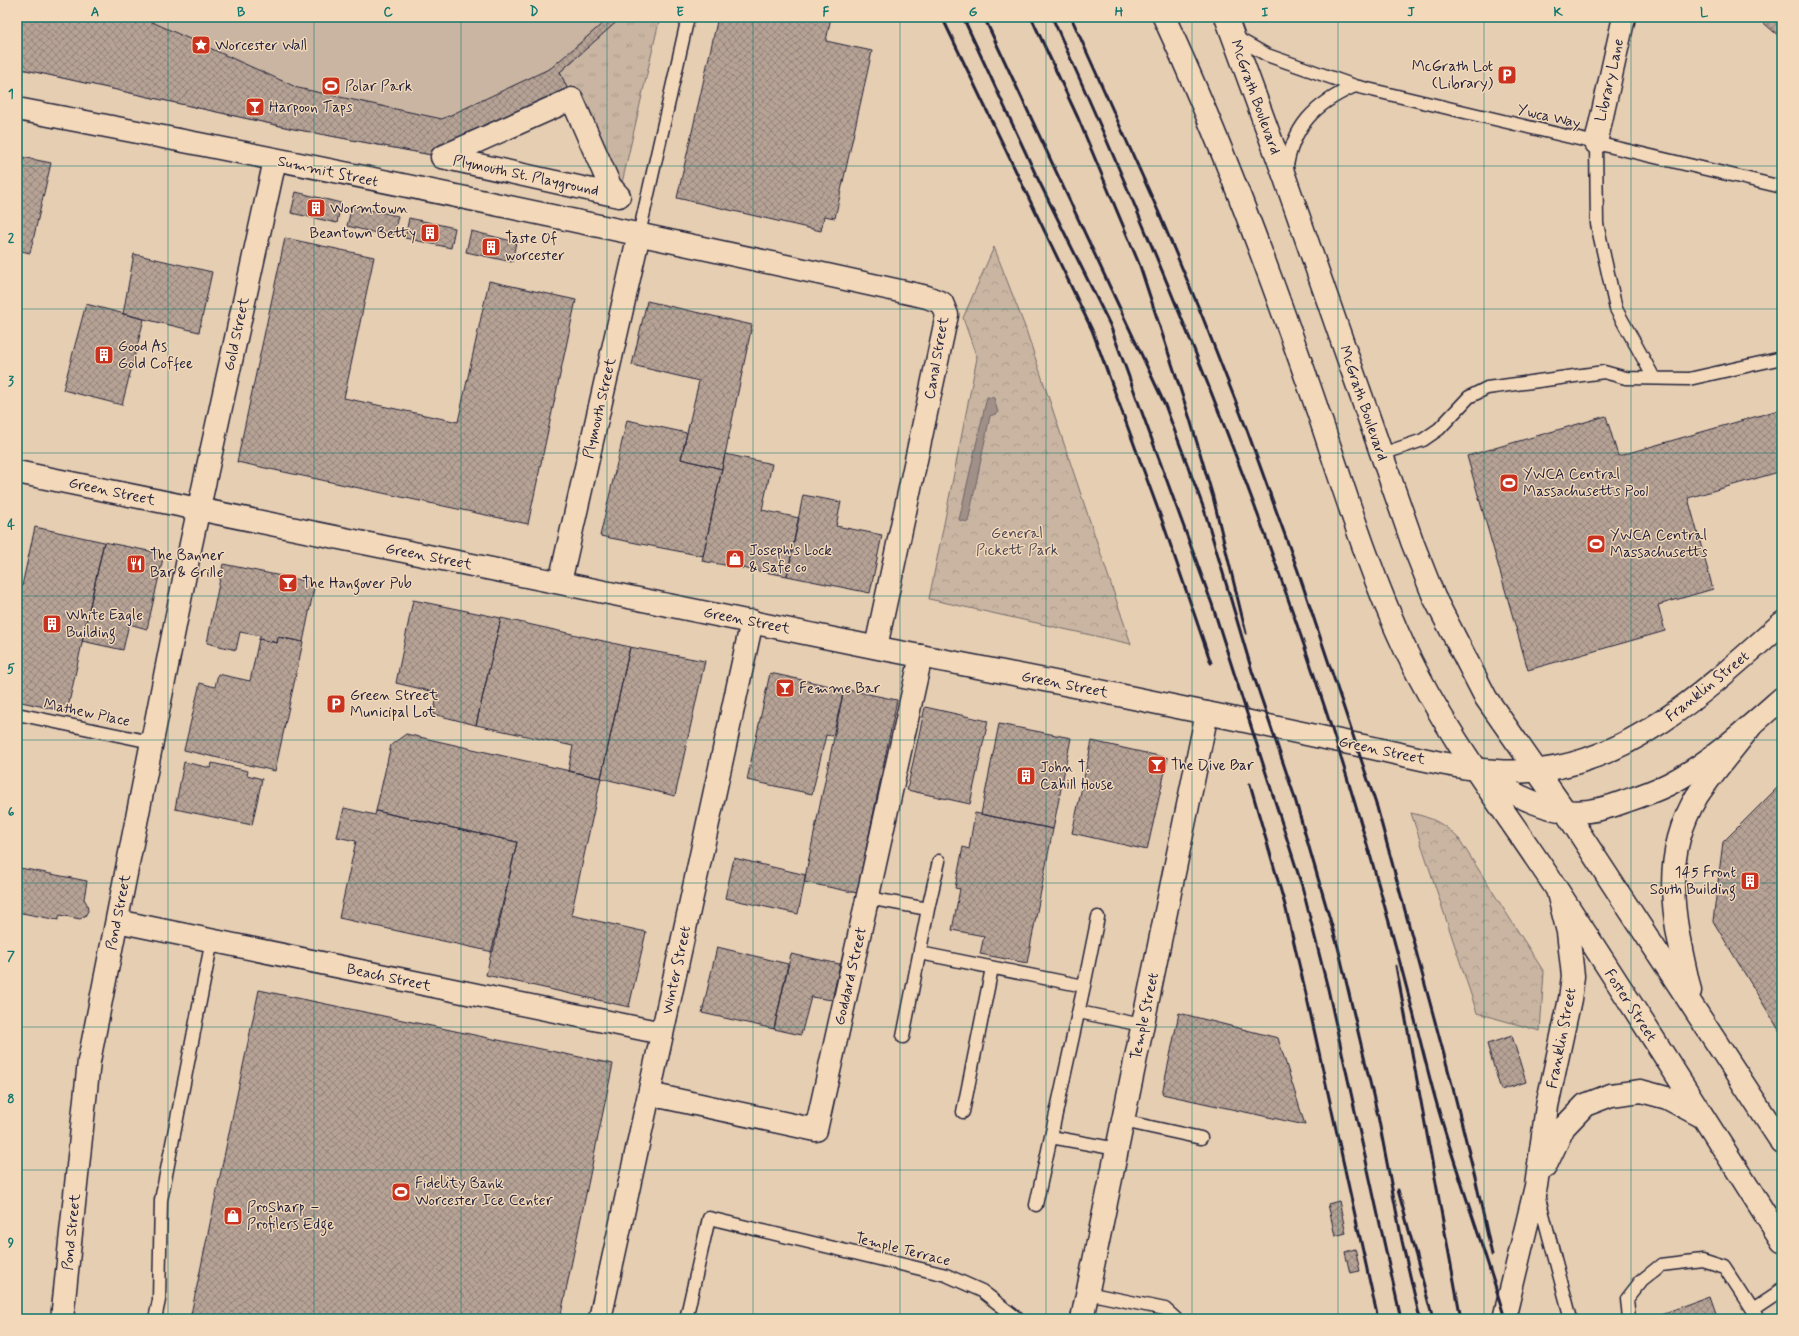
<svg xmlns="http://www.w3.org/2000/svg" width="1799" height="1336" font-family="Mynerve,sans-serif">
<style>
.grass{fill:url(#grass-tufts);stroke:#766c6e}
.park{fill:url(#park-crowns);stroke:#766c6e}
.pitch{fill:#c9b5a1;stroke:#766c6e}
.water{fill:#a09088;stroke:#6e6469}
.building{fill:url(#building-cross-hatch);stroke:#22223b}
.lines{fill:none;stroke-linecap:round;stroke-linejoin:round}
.lane-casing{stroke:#22223b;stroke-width:15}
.street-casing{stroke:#22223b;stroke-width:25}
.secondary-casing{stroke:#22223b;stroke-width:25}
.primary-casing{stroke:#22223b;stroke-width:25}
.lane{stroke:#f3d9ba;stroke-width:12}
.street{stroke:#f3d9ba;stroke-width:22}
.secondary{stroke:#f3d9ba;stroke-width:22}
.primary{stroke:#f3d9ba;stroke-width:22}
.rail{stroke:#22223b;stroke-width:3}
.grid{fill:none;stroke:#0f766e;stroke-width:1;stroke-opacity:0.55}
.labels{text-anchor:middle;stroke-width:3;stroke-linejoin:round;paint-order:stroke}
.poi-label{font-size:15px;fill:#22223b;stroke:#f3d9ba;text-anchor:start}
.street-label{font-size:15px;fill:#22223b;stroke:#f3d9ba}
.park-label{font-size:15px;fill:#4c4754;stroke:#f3d9ba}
.neatline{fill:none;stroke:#0f766e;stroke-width:1.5}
.grid-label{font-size:13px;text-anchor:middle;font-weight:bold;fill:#0f766e}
</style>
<defs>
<pattern id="grass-tufts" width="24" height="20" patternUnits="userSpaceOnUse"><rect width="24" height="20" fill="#c9b5a1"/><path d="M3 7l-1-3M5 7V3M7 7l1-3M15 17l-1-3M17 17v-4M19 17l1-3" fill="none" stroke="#ac9b8c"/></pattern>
<pattern id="park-crowns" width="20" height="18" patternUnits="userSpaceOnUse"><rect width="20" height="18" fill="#c9b5a1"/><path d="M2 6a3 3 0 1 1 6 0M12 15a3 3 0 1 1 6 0" fill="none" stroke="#ac9b8c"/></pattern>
<pattern id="building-cross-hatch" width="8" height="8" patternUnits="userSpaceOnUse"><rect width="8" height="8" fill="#b6a395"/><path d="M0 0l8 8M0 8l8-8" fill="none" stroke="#94847b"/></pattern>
</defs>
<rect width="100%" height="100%" fill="#e6ceb2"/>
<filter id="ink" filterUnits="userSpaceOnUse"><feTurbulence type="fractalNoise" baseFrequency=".025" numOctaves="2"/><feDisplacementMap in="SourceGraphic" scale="8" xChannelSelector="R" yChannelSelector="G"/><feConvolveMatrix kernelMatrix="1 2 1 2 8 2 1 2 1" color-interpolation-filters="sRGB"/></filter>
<g filter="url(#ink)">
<path class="grass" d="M622 17H660L619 196 610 186 560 72Z"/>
<path class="park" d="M994 247 1025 327 1131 644 929 599 977 358 963 318Z
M1411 813C1433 818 1443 823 1459 839L1544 972 1540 1031 1477 1013Z"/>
<path class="pitch" d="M17 17H622L442 157 294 129 17 68Z"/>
<path class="water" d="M987 397 994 398 998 413 990 416 968 522 959 520Z"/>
<path class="building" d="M17 17H141L298 88 442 119 551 68 610 17H622L560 72 572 99 442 157 294 129 17 68Z
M718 17H831L826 41 872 51 835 218 824 216 821 231 677 198Z
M1757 17H1782V39L1758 18Z
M17 156 51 163 30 253 17 250Z
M296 192 341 203 337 223 291 213Z
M352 206 398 216 393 237 347 226Z
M409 218 455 228 451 248 405 238Z
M471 231 516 242 512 262 466 252Z
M285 238 374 257 344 398 458 422 489 281 576 300 528 524 237 462Z
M134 254 212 272 199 332 123 314Z
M647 301 752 325 722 469 681 459 699 381 632 365Z
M86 304 144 319 122 405 63 390Z
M1782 409V471L1688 498 1713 589 1658 605 1665 631 1528 670 1467 456 1606 416 1618 456Z
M627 420 687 433 681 459 722 469 703 556 600 536Z
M725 454 772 464 762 510 799 518 787 576 702 561Z
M803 495 841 502 836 526 882 535 870 593 787 576Z
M35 527 104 542 67 712 17 701V608Z
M104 542 164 554 147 629 129 624 123 650 82 641Z
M223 564 315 583 303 642 278 637 277 643 259 639 261 636 240 632 236 650 207 643Z
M413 600 501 618 476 725 433 714 438 693 396 683Z
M501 618 630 647 601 778 568 771 573 746 476 725Z
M278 637 303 642 275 771 184 750 200 683 215 687 218 674 250 681 259 639 277 643Z
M630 647 705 661 675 796 601 778Z
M770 673 844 689 833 736 826 735 812 794 747 780Z
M844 689 897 700 857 893 804 882Z
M925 707 988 721 970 804 907 790Z
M999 724 1071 738 1053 829 981 814Z
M406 734 601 778 571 915 646 932 629 1007 486 975 517 842 376 811 391 745Z
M1092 741 1168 758 1147 850 1072 833Z
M184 762 211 768 212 763 248 771 247 775 262 779 252 825 175 809Z
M1782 783V1035L1713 921 1723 842Z
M344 808 375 815 376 811 517 842 493 952 339 918 356 841 337 837Z
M975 813 1053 829 1027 963 980 954 984 936 952 930 960 889 955 888 963 847 969 849Z
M734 858 806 875 798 914 725 898Z
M20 868 87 881 84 899 87 904 88 911 85 916 80 919 60 915 58 920 17 912V881Z
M717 947 788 964 774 1029 702 1013Z
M791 954 840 964 832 1000 811 997 801 1035 774 1029Z
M259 990 613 1064 560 1319H190Z
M1179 1013 1278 1038 1305 1125 1162 1094Z
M1512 1036 1526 1082 1501 1090 1487 1044Z
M1339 1201 1346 1233 1335 1236 1328 1204Z
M1355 1249 1360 1271 1350 1273 1345 1252Z
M1710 1296 1718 1319H1647Z"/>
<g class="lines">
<defs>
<path id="lane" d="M1235 37 1267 55 1355 86 1782 187
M1596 143 1597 224 1616 309 1654 378
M1286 172C1292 127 1314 104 1355 86
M639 234 688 17
M1382 454 1423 440 1439 429 1469 397 1487 388 1604 372 1626 378 1689 379 1782 358
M17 714 151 742
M868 898 928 909 903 1037
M928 909 939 861
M920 953 1084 986 1036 1205
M1084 986 1098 917
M1079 1012 1142 1025
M963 1112 992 968
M1123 1121 1201 1138
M1051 1137 1117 1149
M1538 1195 1571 1319
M1087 1293 1165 1309 1176 1319
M1752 1310 1782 1290
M155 1319 159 1300 161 1200 212 940
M686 1319 709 1218 946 1275 982 1291 1018 1319
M1629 1319 1627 1299 1641 1281 1661 1265 1702 1260 1724 1267 1752 1310 1756 1319"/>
<path id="street" d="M572 99 610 186 619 196 442 157Z
M17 109C321 166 624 230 927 297L942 303 947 315 876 647
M1596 143 1624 17
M560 582 639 234
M117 921 662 1033
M649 1094 816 1130 921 656
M62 1319 89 1061 191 544 275 160
M600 1319 752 621
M1082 1319 1207 713"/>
<path id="secondary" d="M17 472C304 531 591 589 878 648 957 663 1036 678 1114 694 1199 711 1283 729 1368 747 1425 759 1482 777 1541 770 1637 758 1713 684 1782 623
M1477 770C1504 789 1531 805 1564 811 1584 814 1608 808 1626 801 1641 796 1655 791 1669 784 1710 763 1747 729 1782 698
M1545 1167 1564 1127 1585 1105 1611 1095 1641 1091 1667 1098 1703 1117
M1504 1319 1536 1186 1547 1106 1570 999 1573 976 1568 932 1558 893"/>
<path id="primary" d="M1164 17C1221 141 1268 268 1313 397 1342 482 1368 570 1406 651 1447 736 1506 812 1558 891 1634 1007 1708 1124 1782 1241
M1226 17 1285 178 1413 544 1434 597 1486 698 1565 811 1782 1143
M1690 991C1675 923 1658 861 1697 796 1713 772 1733 749 1751 726"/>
</defs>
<use href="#lane" class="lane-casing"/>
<use href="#street" class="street-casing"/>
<use href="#secondary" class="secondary-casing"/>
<use href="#primary" class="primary-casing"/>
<use href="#lane" class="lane"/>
<use href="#street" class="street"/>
<use href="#secondary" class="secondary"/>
<use href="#primary" class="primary"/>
<path class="rail" d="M942 17 1092 330 1163 523 1211 663
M963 17 1035 173 1110 325 1212 604 1302 886 1328 989 1401 1319
M984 17 1165 405 1204 509 1252 671 1293 792 1338 947 1378 1116 1402 1241 1420 1319
M1031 17 1078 118 1140 266 1190 419 1213 497 1246 633
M1052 17C1151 236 1243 459 1318 687 1352 788 1381 890 1408 993 1417 1027 1425 1061 1434 1094 1455 1170 1483 1243 1505 1319
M1071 17 1159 213 1203 318 1247 430 1298 571 1377 807 1453 1088 1475 1177 1492 1255
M1250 784 1285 905 1307 998 1378 1319
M1396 966 1461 1319
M1398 1190 1433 1319"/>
</g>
</g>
<path class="grid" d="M168 17V1319M314 17V1319M461 17V1319M607 17V1319M753 17V1319M900 17V1319M1046 17V1319M1192 17V1319M1338 17V1319M1484 17V1319M1631 17V1319M17 166H1782M17 309H1782M17 453H1782M17 596H1782M17 740H1782M17 883H1782M17 1027H1782M17 1170H1782"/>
<defs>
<symbol id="sight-square" viewBox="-11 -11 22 22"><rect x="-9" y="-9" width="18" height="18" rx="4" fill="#c8321e" stroke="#f3d9ba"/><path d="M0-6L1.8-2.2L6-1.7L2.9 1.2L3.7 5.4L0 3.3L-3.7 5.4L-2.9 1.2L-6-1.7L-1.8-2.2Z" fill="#fff"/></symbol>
<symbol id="parking-square" viewBox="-11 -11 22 22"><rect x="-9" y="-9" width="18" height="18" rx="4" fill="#c8321e" stroke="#f3d9ba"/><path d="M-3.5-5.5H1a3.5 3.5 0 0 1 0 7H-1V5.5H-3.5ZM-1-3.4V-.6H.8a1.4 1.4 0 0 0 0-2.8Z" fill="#fff"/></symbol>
<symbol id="stadium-square" viewBox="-11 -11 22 22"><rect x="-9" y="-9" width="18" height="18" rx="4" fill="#c8321e" stroke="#f3d9ba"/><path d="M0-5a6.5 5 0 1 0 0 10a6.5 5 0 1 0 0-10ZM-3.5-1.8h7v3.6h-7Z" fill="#fff"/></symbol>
<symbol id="bar-square" viewBox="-11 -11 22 22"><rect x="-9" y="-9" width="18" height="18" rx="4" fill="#c8321e" stroke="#f3d9ba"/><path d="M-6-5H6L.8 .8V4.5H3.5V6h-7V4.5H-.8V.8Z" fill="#fff"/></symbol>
<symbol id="building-square" viewBox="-11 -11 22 22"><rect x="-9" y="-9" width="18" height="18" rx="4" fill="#c8321e" stroke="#f3d9ba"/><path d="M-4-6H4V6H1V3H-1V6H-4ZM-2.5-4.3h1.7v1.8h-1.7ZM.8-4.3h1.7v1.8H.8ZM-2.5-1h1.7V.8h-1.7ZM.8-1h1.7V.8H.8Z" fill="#fff"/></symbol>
<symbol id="shop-square" viewBox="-11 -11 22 22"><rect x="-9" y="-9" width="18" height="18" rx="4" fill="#c8321e" stroke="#f3d9ba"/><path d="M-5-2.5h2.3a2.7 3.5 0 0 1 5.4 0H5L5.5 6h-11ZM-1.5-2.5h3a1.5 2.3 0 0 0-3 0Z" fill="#fff"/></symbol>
<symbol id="restaurant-square" viewBox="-11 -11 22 22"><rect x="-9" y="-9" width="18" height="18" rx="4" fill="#c8321e" stroke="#f3d9ba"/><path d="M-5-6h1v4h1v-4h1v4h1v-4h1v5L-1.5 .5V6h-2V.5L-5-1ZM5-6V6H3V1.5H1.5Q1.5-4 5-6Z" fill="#fff"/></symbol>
</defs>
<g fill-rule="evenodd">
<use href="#sight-square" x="190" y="34" width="22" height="22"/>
<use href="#parking-square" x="1496" y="64" width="22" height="22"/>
<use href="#stadium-square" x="320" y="75" width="22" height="22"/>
<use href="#bar-square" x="244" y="96" width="22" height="22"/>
<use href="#building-square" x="305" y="197" width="22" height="22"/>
<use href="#building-square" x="419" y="222" width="22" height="22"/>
<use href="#building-square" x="480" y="236" width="22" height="22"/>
<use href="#building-square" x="93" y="344" width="22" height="22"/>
<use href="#stadium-square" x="1498" y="472" width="22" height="22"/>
<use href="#stadium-square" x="1585" y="533" width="22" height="22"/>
<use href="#shop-square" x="724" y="548" width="22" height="22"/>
<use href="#restaurant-square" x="125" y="553" width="22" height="22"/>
<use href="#bar-square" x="277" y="572" width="22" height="22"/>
<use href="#building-square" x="41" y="613" width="22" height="22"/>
<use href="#bar-square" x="774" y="677" width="22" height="22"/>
<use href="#parking-square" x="325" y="693" width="22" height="22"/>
<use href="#bar-square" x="1146" y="754" width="22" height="22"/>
<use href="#building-square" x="1015" y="765" width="22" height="22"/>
<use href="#building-square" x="1739" y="870" width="22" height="22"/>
<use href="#stadium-square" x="390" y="1181" width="22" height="22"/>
<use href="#shop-square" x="222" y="1205" width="22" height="22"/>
</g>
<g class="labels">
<g class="poi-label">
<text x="215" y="50">Worcester Wall</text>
<text x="1493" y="71" text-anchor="end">McGrath Lot<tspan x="1493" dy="17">(Library)</tspan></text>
<text x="345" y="91">Polar Park</text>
<text x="269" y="112">Harpoon Taps</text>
<text x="330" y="213">Wormtown</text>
<text x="416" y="238" text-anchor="end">Beantown Betty</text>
<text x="505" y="243">Taste Of<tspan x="505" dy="17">worcester</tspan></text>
<text x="118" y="351">Good As<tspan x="118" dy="17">Gold Coffee</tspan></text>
<text x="1523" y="479">YWCA Central<tspan x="1523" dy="17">Massachusetts Pool</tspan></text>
<text x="1610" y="540">YWCA Central<tspan x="1610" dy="17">Massachusetts</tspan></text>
<text x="749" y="555">Joseph's Lock<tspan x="749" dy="17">&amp; Safe co</tspan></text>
<text x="150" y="560">The Banner<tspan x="150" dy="17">Bar &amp; Grille</tspan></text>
<text x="302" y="588">The Hangover Pub</text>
<text x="66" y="620">White Eagle<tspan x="66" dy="17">Building</tspan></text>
<text x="799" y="693">Femme Bar</text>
<text x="350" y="700">Green Street<tspan x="350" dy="17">Municipal Lot</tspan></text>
<text x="1171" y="770">The Dive Bar</text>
<text x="1040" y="772">John T.<tspan x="1040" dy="17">Cahill House</tspan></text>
<text x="1736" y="877" text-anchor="end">145 Front<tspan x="1736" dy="17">South Building</tspan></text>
<text x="415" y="1188">Fidelity Bank<tspan x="415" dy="17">Worcester Ice Center</tspan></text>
<text x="247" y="1212">ProSharp –<tspan x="247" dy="17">Profilers Edge</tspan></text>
</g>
<g class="street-label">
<text transform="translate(1609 80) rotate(-77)" y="5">Library Lane</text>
<text transform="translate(1256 97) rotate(70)" y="5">McGrath Boulevard</text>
<text transform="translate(1549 116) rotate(13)" y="5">Ywca Way</text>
<text transform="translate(328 171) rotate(12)" y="5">Summit Street</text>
<text transform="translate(526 175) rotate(12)" y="5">Plymouth St. Playground</text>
<text transform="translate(236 334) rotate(-78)" y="5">Gold Street</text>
<text transform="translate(936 358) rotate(-80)" y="5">Canal Street</text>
<text transform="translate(1364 403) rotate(71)" y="5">McGrath Boulevard</text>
<text transform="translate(599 408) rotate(-77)" y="5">Plymouth Street</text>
<text transform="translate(112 491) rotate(12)" y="5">Green Street</text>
<text transform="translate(429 556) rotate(11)" y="5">Green Street</text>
<text transform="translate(747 620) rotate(11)" y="5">Green Street</text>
<text transform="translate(1065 684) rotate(11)" y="5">Green Street</text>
<text transform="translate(1707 686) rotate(-39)" y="5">Franklin Street</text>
<text transform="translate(87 712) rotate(12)" y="5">Mathew Place</text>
<text transform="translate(1382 750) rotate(12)" y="5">Green Street</text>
<text transform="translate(118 912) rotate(-79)" y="5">Pond Street</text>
<text transform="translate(676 970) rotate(-78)" y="5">Winter Street</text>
<text transform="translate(850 976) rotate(-77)" y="5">Goddard Street</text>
<text transform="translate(389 977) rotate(12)" y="5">Beach Street</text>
<text transform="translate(1631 1005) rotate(57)" y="5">Foster Street</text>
<text transform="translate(1144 1016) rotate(-78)" y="5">Temple Street</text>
<text transform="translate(1561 1038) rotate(-79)" y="5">Franklin Street</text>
<text transform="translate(71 1232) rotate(-84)" y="5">Pond Street</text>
<text transform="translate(903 1249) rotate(14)" y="5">Temple Terrace</text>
</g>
<g class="park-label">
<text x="1017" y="538">General<tspan x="1017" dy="17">Pickett Park</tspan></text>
</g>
</g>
<rect width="1799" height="1336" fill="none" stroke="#f3d9ba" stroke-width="44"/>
<rect x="22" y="22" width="1755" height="1292" class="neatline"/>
<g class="grid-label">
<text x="95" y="16">A</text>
<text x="241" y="16">B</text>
<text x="388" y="16">C</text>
<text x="534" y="16">D</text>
<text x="680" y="16">E</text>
<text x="826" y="16">F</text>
<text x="973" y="16">G</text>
<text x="1119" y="16">H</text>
<text x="1265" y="16">I</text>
<text x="1411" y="16">J</text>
<text x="1558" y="16">K</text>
<text x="1704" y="16">L</text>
<text x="11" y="98">1</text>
<text x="11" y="242">2</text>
<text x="11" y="385">3</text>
<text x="11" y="529">4</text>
<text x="11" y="673">5</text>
<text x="11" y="816">6</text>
<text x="11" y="960">7</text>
<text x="11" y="1103">8</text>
<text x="11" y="1247">9</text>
</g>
</svg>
